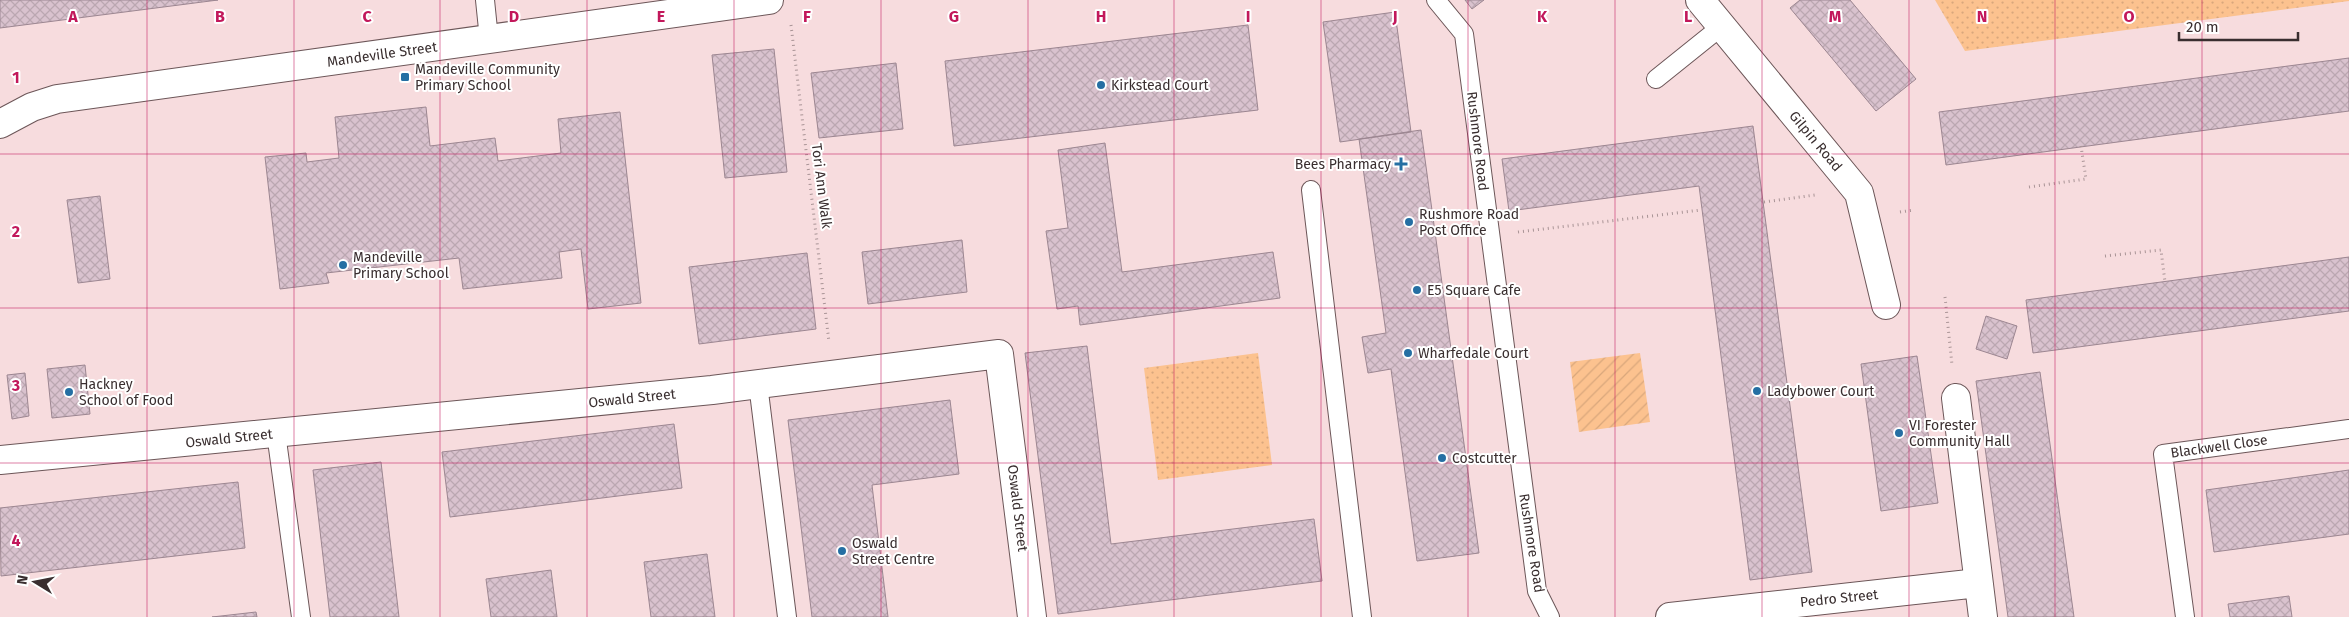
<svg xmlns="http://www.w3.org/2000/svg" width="2349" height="617" font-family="'Fira Sans',sans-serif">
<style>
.grass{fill:url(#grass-dots)}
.garden{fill:url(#garden-furrows)}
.building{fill:url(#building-cross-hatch);stroke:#9c8691}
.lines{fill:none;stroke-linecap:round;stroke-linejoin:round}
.service-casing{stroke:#6c5658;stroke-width:20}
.minor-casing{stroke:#6c5658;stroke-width:30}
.path{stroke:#a99496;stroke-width:3;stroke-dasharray:1 4;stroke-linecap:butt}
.service{stroke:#fff;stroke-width:18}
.minor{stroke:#fff;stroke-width:28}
.grid{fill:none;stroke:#c2185b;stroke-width:1;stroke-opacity:0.55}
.poi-dot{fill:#256fa3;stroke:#fff;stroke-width:2}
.labels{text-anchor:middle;stroke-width:4;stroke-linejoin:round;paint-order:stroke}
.street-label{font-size:14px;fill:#392e2f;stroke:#fff}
.poi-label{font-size:14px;fill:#392e2f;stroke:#fff;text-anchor:start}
.grid-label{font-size:16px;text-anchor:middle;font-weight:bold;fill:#c2185b;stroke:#fff;stroke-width:4;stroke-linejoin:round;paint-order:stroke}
</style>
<defs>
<pattern id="grass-dots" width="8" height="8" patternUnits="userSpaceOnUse" patternTransform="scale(1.25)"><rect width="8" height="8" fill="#fcc28f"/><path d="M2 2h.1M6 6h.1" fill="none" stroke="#d9a77c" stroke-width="1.8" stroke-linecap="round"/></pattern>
<pattern id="garden-furrows" width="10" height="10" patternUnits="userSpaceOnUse" patternTransform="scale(1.25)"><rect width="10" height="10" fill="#fcc28f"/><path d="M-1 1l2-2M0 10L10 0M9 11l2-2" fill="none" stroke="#d9a77c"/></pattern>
<pattern id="building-cross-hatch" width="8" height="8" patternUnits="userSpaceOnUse" patternTransform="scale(1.25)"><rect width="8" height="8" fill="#d9c2ce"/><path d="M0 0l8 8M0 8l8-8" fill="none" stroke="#bba7b1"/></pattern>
</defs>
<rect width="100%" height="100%" fill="#f7dcde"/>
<path class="grass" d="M1935 0H2349V1L1965 51Z
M1258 353 1272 465 1158 480 1144 368Z"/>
<path class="garden" d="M1640 353 1650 422 1579 432 1570 362Z"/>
<path class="building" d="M0 0H218L0 28Z
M1465 0H1484L1472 9Z
M1800 0H1850L1916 79 1876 111 1790 8Z
M1395 12 1411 132 1340 142 1323 22Z
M1248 25 1258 110 954 146 945 61Z
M774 49 787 172 725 178 712 55Z
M2349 58V111L1946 165 1939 112Z
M896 63 903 129 819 138 811 73Z
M426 107 430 146 495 138 498 161 561 153 558 119 620 112 641 303 588 309 581 249 559 252 562 278 463 289 459 258 326 273 329 283 280 289 265 157 306 153 307 162 339 158 335 117Z
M1753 126 1812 572 1750 580 1699 186 1509 211 1502 159Z
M1421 130 1479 553 1417 561 1391 369 1368 373 1362 337 1386 333 1359 139Z
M1105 143 1122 272 1273 252 1280 298 1080 325 1078 306 1057 309 1046 231 1068 228 1058 150Z
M100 196 110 279 78 283 67 200Z
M962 240 967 292 868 304 862 252Z
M807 253 816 329 699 344 689 267Z
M2349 257V311L2033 353 2026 300Z
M1986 316 2017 326 2007 359 1976 349Z
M1087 346 1111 544 1314 519 1322 581 1058 614 1025 353Z
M1917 356 1938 503 1881 511 1861 364Z
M85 365 90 414 52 418 47 369Z
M2040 372 2074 617H2008L1976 381Z
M25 373 29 416 12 419 7 375Z
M950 400 959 474 872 485 888 617H812L788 420Z
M674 424 682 488 450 517 442 452Z
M381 462 399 617H330L313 470Z
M2349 470V534L2214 552 2206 490Z
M238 482 245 548 1 576 0 508Z
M707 554 715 617H651L644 562Z
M551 570 557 617H491L486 579Z
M2289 596 2292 617H2230L2228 604Z
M256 612 257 617H212Z"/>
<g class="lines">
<defs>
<path id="service" d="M485 0 489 39
M1436 0 1464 34 1537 591 1550 617
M1656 79 1722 26
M1311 190 1362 617
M758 384 787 617
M276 433 301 617
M2185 617 2163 454 2349 429"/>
<path id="minor" d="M1700 0 1859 193 1886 305
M0 124 32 107 57 99 769 0
M1956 398 1983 617
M0 460 712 390 999 354 1032 617
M1670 617 1978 583"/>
</defs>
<use href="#service" class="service-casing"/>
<use href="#minor" class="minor-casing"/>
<path class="path" d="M791 25 829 342
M2029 187 2086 179 2081 146
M1764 202 1815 195
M1900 212 1914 210
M1518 232 1701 210
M2105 256 2161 250 2165 282
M1945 297 1952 365"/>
<use href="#service" class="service"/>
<use href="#minor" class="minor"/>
</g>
<path class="grid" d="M147 0V617M294 0V617M440 0V617M587 0V617M734 0V617M881 0V617M1028 0V617M1174 0V617M1321 0V617M1468 0V617M1615 0V617M1762 0V617M1909 0V617M2055 0V617M2202 0V617M0 154H2349M0 308H2349M0 463H2349"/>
<g class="poi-dot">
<rect x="400" y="72" width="10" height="10" rx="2.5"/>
<circle cx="1101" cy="85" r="5"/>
<path d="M1398.5 156.5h5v5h5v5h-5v5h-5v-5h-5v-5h5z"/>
<circle cx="1409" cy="222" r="5"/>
<circle cx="343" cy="265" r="5"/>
<circle cx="1417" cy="290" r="5"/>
<circle cx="1408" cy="353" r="5"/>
<circle cx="1757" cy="391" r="5"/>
<circle cx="69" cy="392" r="5"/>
<circle cx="1899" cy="433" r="5"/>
<circle cx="1442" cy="458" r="5"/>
<circle cx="842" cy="551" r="5"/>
</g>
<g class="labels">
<g class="street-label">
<text transform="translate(382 54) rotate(-8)" y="5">Mandeville Street</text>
<text transform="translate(1478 141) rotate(83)" y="5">Rushmore Road</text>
<text transform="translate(1816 141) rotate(50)" y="5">Gilpin Road</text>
<text transform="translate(822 186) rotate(83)" y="5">Tori Ann Walk</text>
<text transform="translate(632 398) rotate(-6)" y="5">Oswald Street</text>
<text transform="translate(229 438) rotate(-6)" y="5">Oswald Street</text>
<text transform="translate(2219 446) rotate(-8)" y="5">Blackwell Close</text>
<text transform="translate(1018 508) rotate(83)" y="5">Oswald Street</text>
<text transform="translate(1532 543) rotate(81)" y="5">Rushmore Road</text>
<text transform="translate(1839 598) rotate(-6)" y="5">Pedro Street</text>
</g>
<g class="poi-label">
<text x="415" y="74">Mandeville Community<tspan x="415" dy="16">Primary School</tspan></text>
<text x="1111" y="90">Kirkstead Court</text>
<text x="1391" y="169" text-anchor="end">Bees Pharmacy</text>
<text x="1419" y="219">Rushmore Road<tspan x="1419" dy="16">Post Office</tspan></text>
<text x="353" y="262">Mandeville<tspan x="353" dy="16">Primary School</tspan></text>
<text x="1427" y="295">E5 Square Cafe</text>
<text x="1418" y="358">Wharfedale Court</text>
<text x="79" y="389">Hackney<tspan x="79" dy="16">School of Food</tspan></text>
<text x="1767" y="396">Ladybower Court</text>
<text x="1909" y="430">VI Forester<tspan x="1909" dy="16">Community Hall</tspan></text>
<text x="1452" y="463">Costcutter</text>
<text x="852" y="548">Oswald<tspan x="852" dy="16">Street Centre</tspan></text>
</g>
</g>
<g class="grid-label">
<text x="73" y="22">A</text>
<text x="220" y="22">B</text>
<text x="367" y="22">C</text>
<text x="514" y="22">D</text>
<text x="661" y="22">E</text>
<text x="807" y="22">F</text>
<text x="954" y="22">G</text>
<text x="1101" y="22">H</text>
<text x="1248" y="22">I</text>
<text x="1395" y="22">J</text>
<text x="1542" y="22">K</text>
<text x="1688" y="22">L</text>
<text x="1835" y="22">M</text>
<text x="1982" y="22">N</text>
<text x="2129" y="22">O</text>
<text x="16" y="83">1</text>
<text x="16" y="237">2</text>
<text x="16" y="391">3</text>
<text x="16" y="546">4</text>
</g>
<g transform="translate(35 582) rotate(280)" stroke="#ffffff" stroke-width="4" paint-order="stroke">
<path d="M0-4L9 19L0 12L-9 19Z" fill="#392e2f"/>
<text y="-8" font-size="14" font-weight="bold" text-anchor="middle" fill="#392e2f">N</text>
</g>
<path d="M2179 32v8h119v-8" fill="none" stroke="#392e2f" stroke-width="2.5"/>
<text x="2186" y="32" font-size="15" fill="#392e2f" stroke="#ffffff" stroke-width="4" paint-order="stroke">20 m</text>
</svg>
